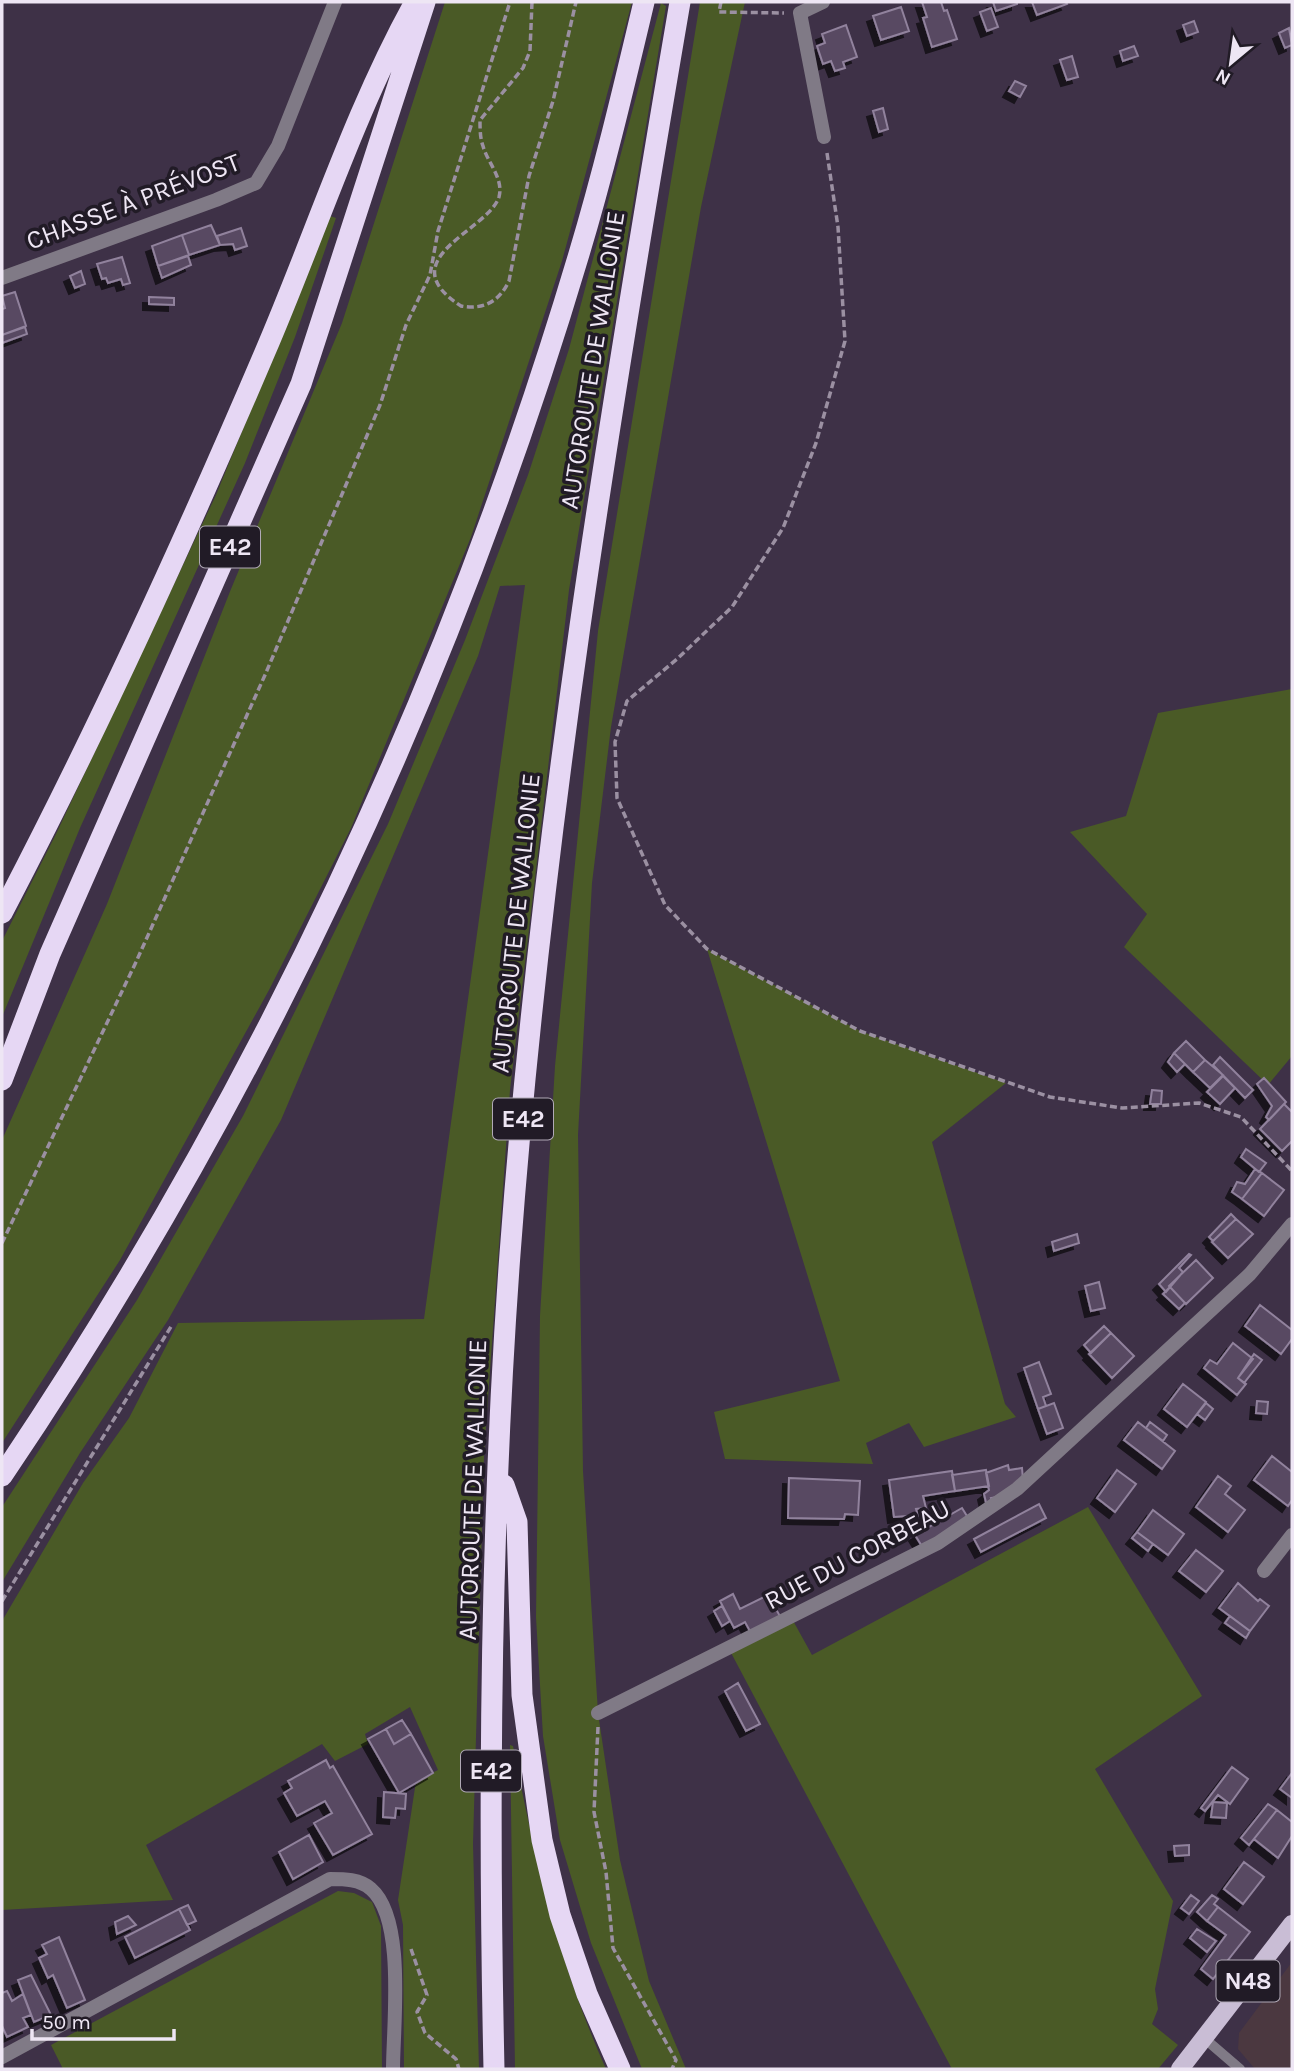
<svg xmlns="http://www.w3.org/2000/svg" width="1294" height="2071" font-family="Karla,sans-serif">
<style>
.commercial{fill:#4b3840}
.green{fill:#4a5a26}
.building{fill:#584a62;stroke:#91829d;stroke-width:2;filter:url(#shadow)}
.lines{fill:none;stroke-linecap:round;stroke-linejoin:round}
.path{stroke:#9b90a2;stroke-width:3.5;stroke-dasharray:7 3.5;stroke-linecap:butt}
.service{stroke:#807a86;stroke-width:10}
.minor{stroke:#807a86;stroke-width:14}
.primary{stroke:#c9bdd5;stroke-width:18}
.motorway{stroke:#e6d7f4;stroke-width:21}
.labels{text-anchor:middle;stroke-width:7;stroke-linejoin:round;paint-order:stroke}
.shield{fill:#211b26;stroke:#b0a9b6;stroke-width:2}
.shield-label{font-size:24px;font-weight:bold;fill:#eee6f4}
.street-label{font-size:26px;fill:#eee6f4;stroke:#211b26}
</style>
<defs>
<filter id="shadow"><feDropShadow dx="-6" dy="6" stdDeviation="0" flood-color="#0009"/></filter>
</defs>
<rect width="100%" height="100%" fill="#3e3147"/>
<path class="commercial" d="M1292 1962V2069H1255L1238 2049 1239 2033Z"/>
<path class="green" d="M445 2H632L562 261 471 537 351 828 269 990 120 1260 2 1443V1140L107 904 231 589 342 323Z
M700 2H745L701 207 611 727 592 883 578 1135 583 1471 598 1713 620 1860 649 1981 686 2069H642L591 1943 560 1840 543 1736 536 1617 540 1316 555 1066 598 631Z
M661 3 666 6 569 590 510 1090 484 1455 473 1844 479 2069H404L403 1925 398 1900 416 1781 438 1770 410 1707 365 1734 368 1744 335 1761 322 1744 146 1845 173 1900 2 1910V1621L83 1483 129 1418 178 1323 424 1319 525 585 500 586 478 656 281 1120 168 1320 80 1453 2 1582V1507L137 1300 243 1116 388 824 465 640 528 475 569 349Z
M330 216 336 218 295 337 245 463 80 828 2 1017V941L56 834 216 495Z
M1292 689V1056L1268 1085 1124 947 1147 914 1070 832 1126 816 1158 713Z
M707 949 860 1031 1006 1083 932 1142 1005 1404 1016 1417 924 1447 909 1423 866 1443 873 1464 725 1459 714 1412 840 1381Z
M1088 1507 1202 1696 1095 1769 1173 1901 1155 1989 1158 2009 1152 2024 1178 2045 1158 2069H952L729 1649 791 1617 812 1655Z
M510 1745 513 1746C535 1859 559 1964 606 2069H515Z
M338 1891 354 1893 372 1902 381 1926 382 2069H63L51 2045Z"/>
<path class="building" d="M922 2H941L944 11 947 10 957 39 932 47 923 18 927 17Z
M993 2H1017V4L996 11Z
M1032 2H1066L1067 4 1037 15Z
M901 7 909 31 881 40 873 16Z
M991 8 998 27 987 31 980 12Z
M1194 21 1198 32 1187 36 1183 25Z
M846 25 857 57 843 62 845 68 835 71 831 61 823 64 817 46 825 43 822 34Z
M1289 28 1292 45 1285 48 1279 33Z
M1134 46 1138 56 1123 61 1120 51Z
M1072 56 1078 77 1067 80 1060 60Z
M1015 81 1026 86 1020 97 1009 91Z
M883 108 888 129 879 132 873 111Z
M211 225 220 245 189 255 182 235Z
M241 228 247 246 235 250 233 244 220 245 217 236Z
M182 235 189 255 158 266 152 246Z
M188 256 191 265 162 278 158 266Z
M122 257 130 283 123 285 121 279 108 283 106 278 102 279 97 264Z
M81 271 85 284 75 288 70 276Z
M15 292 26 326 2 335V309L5 308 2 296Z
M149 297 174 298V305L149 304Z
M25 327 27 334 2 343V335Z
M1186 1041 1205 1060 1193 1072 1174 1053Z
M1174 1053 1185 1064 1177 1072 1168 1062Z
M1220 1057 1253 1090 1245 1098 1213 1065Z
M1205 1060 1223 1075 1210 1088 1193 1072Z
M1223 1076 1235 1088 1220 1104 1207 1092Z
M1264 1078 1286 1102 1269 1120 1266 1117 1272 1106 1257 1084Z
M1152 1090 1162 1091 1161 1104H1150Z
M1284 1104 1292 1112V1141L1282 1151 1260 1129Z
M1246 1149 1266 1163 1259 1172 1241 1157Z
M1255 1169 1262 1173 1242 1199 1232 1192 1237 1182 1245 1184Z
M1262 1173 1284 1190 1264 1216 1242 1199Z
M1231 1214 1236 1219 1213 1241 1209 1237Z
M1236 1219 1253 1234 1228 1258 1212 1242Z
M1077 1234 1079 1243 1054 1251 1052 1242Z
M1189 1254 1191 1255 1179 1268 1183 1272 1166 1292 1159 1284Z
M1196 1260 1213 1278 1186 1304 1169 1286Z
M1099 1282 1105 1308 1091 1311 1085 1286Z
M1170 1287 1185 1303 1179 1309 1163 1294Z
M1260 1305 1292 1330V1339L1281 1354 1245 1326Z
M1104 1326 1111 1333 1091 1353 1084 1345Z
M1111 1333 1134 1356 1112 1378 1089 1354Z
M1233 1343 1253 1359 1238 1378 1246 1384 1237 1395 1204 1368 1210 1360 1217 1364Z
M1254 1354 1262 1360 1244 1383 1238 1378Z
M1039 1362 1051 1394 1043 1397 1046 1406 1038 1409 1024 1368Z
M1183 1384 1206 1402 1187 1427 1164 1409Z
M1257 1401 1268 1402 1267 1414 1256 1413Z
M1054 1403 1063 1428 1047 1434 1038 1409Z
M1206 1403 1213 1409 1205 1420 1197 1414Z
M1138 1422 1175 1451 1162 1469 1124 1440Z
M1150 1422 1167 1435 1163 1441 1146 1428Z
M1272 1456 1292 1472V1500L1288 1506 1254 1480Z
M1008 1465 1009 1470 1022 1468 1023 1480 1003 1496 991 1498 993 1503 987 1507 984 1494 989 1490 986 1473Z
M986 1470 989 1486 955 1491 952 1475Z
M1117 1470 1136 1484 1115 1512 1097 1498Z
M952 1471 955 1491 923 1496 926 1508 916 1509 918 1516H913L914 1521 909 1522 907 1516 894 1517 889 1480Z
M1218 1476 1231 1486 1225 1494 1245 1510 1228 1532 1196 1507Z
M789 1478 860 1481 858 1515 845 1514 844 1519 788 1518Z
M1039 1504 1046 1518 981 1552 974 1539Z
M962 1508 970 1521 923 1548 915 1535Z
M1153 1510 1184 1534 1168 1555 1137 1532Z
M1137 1532 1153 1544 1148 1551 1132 1538Z
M1196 1550 1223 1571 1206 1592 1179 1571Z
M1238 1583 1258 1601 1260 1599 1269 1606 1250 1631 1219 1608Z
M733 1594 740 1609 768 1595 781 1618 751 1633 745 1622 734 1628 720 1601Z
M722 1606 730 1621 722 1626 714 1611Z
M1230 1616 1250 1631 1246 1638 1225 1623Z
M738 1683 760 1724 746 1731 725 1691Z
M402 1720 411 1734 394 1744 386 1729Z
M386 1729 394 1744 411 1734 433 1773 399 1793 368 1739Z
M326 1760 330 1768 333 1766 372 1834 333 1855 314 1823 332 1813 325 1801 297 1816 284 1793 292 1788 288 1781Z
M1232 1767 1248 1779 1230 1804 1218 1795 1205 1811 1201 1808Z
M1292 1773V1798L1280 1789Z
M384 1792 406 1794 405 1809 396 1808 395 1818 383 1817Z
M1213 1802 1227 1803 1226 1818 1211 1817Z
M1268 1804 1277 1810 1249 1845 1241 1838Z
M1277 1810 1292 1822V1836L1278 1858 1254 1839Z
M309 1835 323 1862 293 1879 279 1852Z
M1189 1845V1855L1175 1856 1174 1846Z
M1244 1862 1264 1877 1243 1904 1224 1889Z
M1191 1895 1199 1901 1189 1914 1181 1908Z
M1212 1895 1218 1899 1214 1904 1218 1907 1207 1921 1197 1912Z
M188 1905 196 1921 187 1925 179 1909Z
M1218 1907 1250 1932 1213 1979 1201 1969 1226 1935 1207 1921Z
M179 1909 190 1930 135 1958 125 1937Z
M128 1916 136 1925 117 1934 115 1922Z
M1197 1929 1216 1941 1207 1952 1190 1938Z
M59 1937 85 2000 67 2008 53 1975 48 1978 39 1958 47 1954 42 1945Z
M31 1975 51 2015 34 2022 18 1980Z
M7 1991 12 2001 23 1994 31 2015 23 2018 28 2027 7 2037 2 2026V1993Z"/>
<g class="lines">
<path class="path" d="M532 2 530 51 523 68 480 120C480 128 480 138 483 146 487 162 504 178 499 197 488 231 388 259 461 306 483 310 499 302 509 281L529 176 553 101 576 2
M721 2 719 12 784 13
M827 153 838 227 845 341 816 443 783 528 732 607 677 659 627 701 615 742 617 798 665 905 707 949 860 1031 1050 1097 1122 1108 1199 1103 1241 1117 1292 1171
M2 1243 136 962 265 675 380 405 406 325 430 275 438 231 510 2
M2 1601 172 1325
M598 1727 594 1812 606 1872 613 1948 676 2060 672 2069
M411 1949 427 1995 417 2012 425 2033 456 2059 459 2069"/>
<path class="service" d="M1204 2038 1240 2069"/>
<path class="minor" d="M823 2 800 13 824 137
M2 278 216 200 256 183 278 146 335 2
M1264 1571 1292 1535
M598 1713 938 1543 1017 1489 1250 1274 1292 1224
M2 2057 330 1879C344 1879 360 1879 371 1889 406 1919 393 2026 393 2069"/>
<path class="primary" d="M1180 2069 1292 1924"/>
<path class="motorway" d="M2 913C98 730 184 542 265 352 315 236 354 112 415 2
M2 1080 50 954 301 384 425 2
M2 1476C255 1101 450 687 579 254 604 171 624 86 644 2
M504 1485 517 1522 522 1695 542 1840 560 1915 587 1994 620 2069
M494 2069C488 1798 490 1525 510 1254 541 834 609 417 680 2"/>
</g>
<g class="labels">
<g class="shield">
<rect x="200" y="526.5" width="60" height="41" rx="5"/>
<rect x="493" y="1098.5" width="60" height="41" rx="5"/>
<rect x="461" y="1750.5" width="60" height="41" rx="5"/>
<rect x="1216.5" y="1960.5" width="63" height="41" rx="5"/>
</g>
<g class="shield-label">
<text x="230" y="555">E42</text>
<text x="523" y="1127">E42</text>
<text x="491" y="1779">E42</text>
<text x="1248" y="1989">N48</text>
</g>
<g class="street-label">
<text transform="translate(133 201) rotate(-21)" y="9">CHASSE À PRÉVOST</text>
<text transform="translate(592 360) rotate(-81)" y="9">AUTOROUTE DE WALLONIE</text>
<text transform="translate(515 923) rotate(-84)" y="9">AUTOROUTE DE WALLONIE</text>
<text transform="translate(472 1490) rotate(-88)" y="9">AUTOROUTE DE WALLONIE</text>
<text transform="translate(857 1554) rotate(-28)" y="9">RUE DU CORBEAU</text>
</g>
</g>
<rect width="1294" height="2071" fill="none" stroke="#eee6f4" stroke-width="7"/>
<g transform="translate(1231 63) rotate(209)" stroke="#211b26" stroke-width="5" paint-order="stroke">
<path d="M0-5L12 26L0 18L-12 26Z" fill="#eee6f4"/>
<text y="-10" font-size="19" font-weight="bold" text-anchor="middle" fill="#eee6f4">N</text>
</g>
<path d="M32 2029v10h142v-10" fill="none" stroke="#eee6f4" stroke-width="3.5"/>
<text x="42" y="2029" font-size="21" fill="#eee6f4" stroke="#211b26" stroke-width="5" paint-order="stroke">50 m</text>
</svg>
